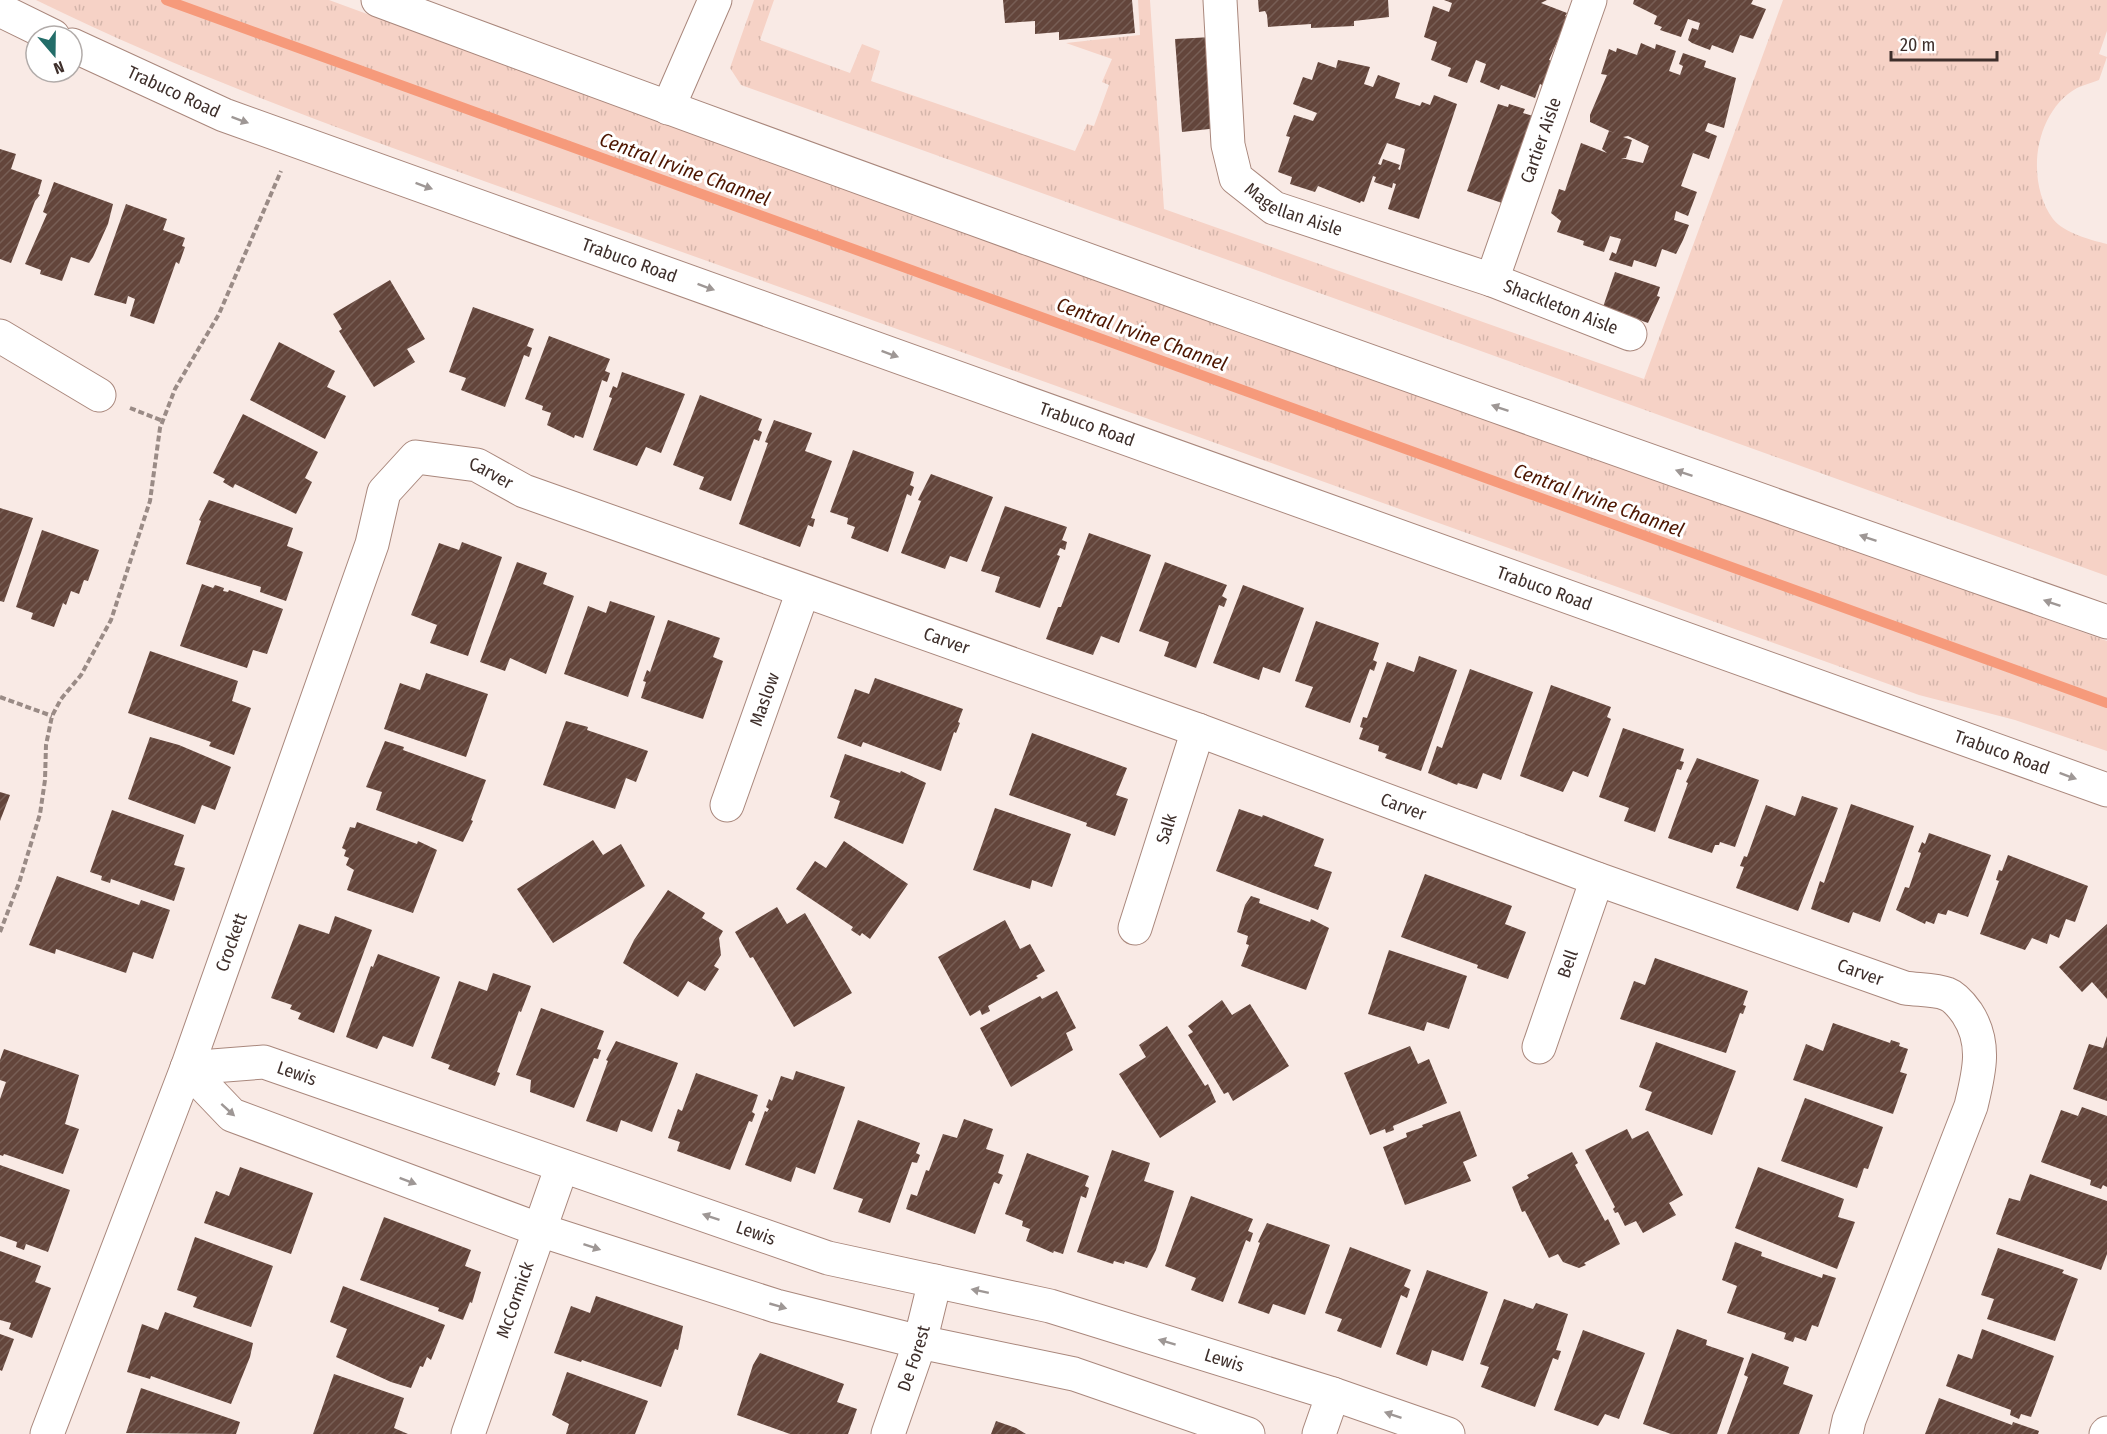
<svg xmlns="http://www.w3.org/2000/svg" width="2107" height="1434" font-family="'Fira Sans Condensed',sans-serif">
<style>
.grass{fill:url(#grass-tufts)}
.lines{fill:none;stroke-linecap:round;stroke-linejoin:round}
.stream{stroke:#f69a7b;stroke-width:10}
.building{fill:url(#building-hatch);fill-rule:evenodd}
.minor-casing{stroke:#a9877c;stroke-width:35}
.major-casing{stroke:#a9877c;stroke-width:35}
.path{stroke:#9a8b86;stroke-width:4;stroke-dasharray:6 3;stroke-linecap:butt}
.minor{stroke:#fff;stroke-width:33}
.major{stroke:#fff;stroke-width:33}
.oneway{fill:#9e9795}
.labels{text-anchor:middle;stroke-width:6;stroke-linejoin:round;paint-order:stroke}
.street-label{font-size:18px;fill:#3e2f2b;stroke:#fff}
.water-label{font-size:20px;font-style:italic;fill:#4d1601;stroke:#fff}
</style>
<defs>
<pattern id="grass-tufts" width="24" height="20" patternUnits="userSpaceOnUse" patternTransform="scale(1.5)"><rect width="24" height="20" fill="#f6d2c6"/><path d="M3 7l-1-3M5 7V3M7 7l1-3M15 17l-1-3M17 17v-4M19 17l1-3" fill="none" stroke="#d4b5aa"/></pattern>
<pattern id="building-hatch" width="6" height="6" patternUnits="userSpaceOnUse" patternTransform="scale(1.5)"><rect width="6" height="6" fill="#63453b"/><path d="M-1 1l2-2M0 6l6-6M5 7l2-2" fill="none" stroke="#775e55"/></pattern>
</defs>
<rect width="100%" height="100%" fill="#f9eae5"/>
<path class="grass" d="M36 0H329L677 128 2107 641V751L2015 720 1919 695 495 185C340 129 184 73 36 0Z
M754 0H774L760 40 850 73 862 44 880 51 871 81 1075 151 1087 124 1094 126 1109 85 1102 82 1112 59 1066 43 1140 35 1138 0H1150L1164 209 1644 379 1783 0H2107V31L2099 54 2107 57 2099 80C2092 83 2083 85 2077 88 2034 112 2025 181 2053 219 2064 233 2091 240 2107 244V576L741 85 730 68Z"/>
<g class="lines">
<path class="stream" d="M166 0 2107 703"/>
</g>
<path class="building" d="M1003 0H1132L1135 33 1059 40V32L1035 34V21L1005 23Z
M1258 0H1388L1389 17 1354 21V26L1311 28V24L1268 27 1267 15 1265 11 1259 12Z
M1444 0H1547L1541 3 1567 13 1565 16 1568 17 1549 60 1555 62 1546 87 1540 84 1535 98 1501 85 1499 90 1480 82 1486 64 1476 60 1467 83 1448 76 1451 68 1431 60 1437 42 1424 37 1433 6 1449 12 1452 3Z
M1634 0H1753L1751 4 1766 9 1753 39 1740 35 1733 53 1712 45 1710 50 1692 43 1688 40 1692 28 1698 30 1700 23 1688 19 1681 37 1660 30 1662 27 1654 24 1657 16 1633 4Z
M1212 37 1218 128 1182 132 1175 39Z
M1641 43 1655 49 1656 44 1676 51 1669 71 1680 75 1683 66 1679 64 1683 53 1706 61 1704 67 1736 78 1724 128 1708 123 1705 131 1717 136 1709 159 1693 153 1681 186 1697 192 1688 216 1676 211 1674 220 1689 225 1683 240 1676 254 1662 249 1656 267 1634 260 1632 267 1609 260 1612 252 1616 254 1621 239 1610 236 1604 252 1583 245 1584 241 1557 232 1561 221 1551 213 1559 189 1565 191 1581 143 1607 153 1602 149 1609 131 1614 133 1590 122V115L1607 75 1601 74 1609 49 1616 52 1617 48 1637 55ZM1628 136 1649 146 1643 163 1621 158H1626L1632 140 1623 137Z
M1338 60 1370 67 1364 84 1373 87 1378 75 1400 83 1395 98 1420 106 1422 102 1430 105 1434 95 1457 104 1419 219 1388 209 1396 184 1393 183 1392 188 1374 182 1376 177 1373 176 1364 202 1361 201 1360 203 1318 186 1315 192 1290 184 1292 177 1278 172 1290 137 1286 136 1294 115 1313 121 1317 113 1293 104 1303 77 1312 80 1318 62 1336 68ZM1387 143 1405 149 1400 170 1398 169 1400 165 1383 159 1381 165 1378 164Z
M1498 104 1508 107 1509 104 1525 109 1523 113 1533 116 1502 203 1467 191Z
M0 149 16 154 11 169 42 180 38 194 40 195 35 201 11 263 0 259Z
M54 182 113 204 108 224 93 257 89 263 71 257 62 281 40 274 41 270 25 264 47 214 43 212Z
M126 204 167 219 163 230 185 238 182 246 185 247 179 264 176 262 154 324 130 316 135 299 128 296 126 304 94 295Z
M1615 272 1660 287 1657 296 1660 297 1648 323 1603 307Z
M390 280 425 339 407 349 415 362 374 387 339 331 342 329 333 314Z
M473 307 534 329 527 346 532 348 529 357 524 355 505 407 461 390 466 378 449 372Z
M549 336 610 359 605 371 610 373 607 382 602 380 583 438 575 435 574 438 547 425 551 413 542 410 543 406 525 399Z
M279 342 335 371 327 387 346 396 325 439 250 400Z
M622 372 685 394 661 453 646 447 637 466 593 450 612 398 609 397 613 386 617 388Z
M700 395 762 419 758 430 762 432 759 441 754 439 731 501 699 489 704 477 673 465Z
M243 414 318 452 305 478 312 482 296 514 235 484 233 488 223 482 225 479 213 473Z
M774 420 812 433 805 451 832 461 811 518 815 519 813 527 808 525 800 547 739 524 768 443 765 442Z
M853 450 914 472 910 485 914 487 911 496 907 494 888 552 851 538 855 527 847 524 848 518 830 512Z
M931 474 993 497 967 562 950 556 945 569 901 553 921 501 918 500Z
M209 500 293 528 287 546 303 552 286 601 260 592 261 587 186 564 201 521 199 520Z
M1005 506 1067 527 1062 540 1067 542 1065 550 1060 548 1057 555 1060 556 1040 608 995 592 1000 577 981 571Z
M0 508 33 518 4 602 0 601Z
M42 530 99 550 88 581 84 580 79 594 71 591 66 605 63 603 54 627 31 619 33 613 16 607Z
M1089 533 1151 555 1119 643 1101 636 1093 655 1046 639 1058 607H1061Z
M462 542 502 557 468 656 430 643 437 625 411 615 439 543 459 550Z
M517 562 547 573 543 584 574 596 546 674 510 658 505 671 480 662Z
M1165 562 1227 585 1222 596 1227 599 1224 607 1219 605 1196 668 1164 656 1169 642 1139 631Z
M202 584 213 588 215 585 224 588 223 591 228 592 229 590 283 609 267 654 253 650 247 668 180 646Z
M1243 585 1304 608 1280 673 1263 667 1259 680 1213 663Z
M610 601 655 616 628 697 564 674 588 606 606 613Z
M668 620 720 638 713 657 723 661 703 719 641 698 646 682 643 681 647 670 650 672Z
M1316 621 1379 643 1373 660 1377 662 1374 671 1370 669 1350 723 1305 707 1313 687 1295 681Z
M150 651 238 681 232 701 251 708 234 755 209 746 211 742 128 713Z
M1419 656 1457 670 1421 771 1385 758 1387 754 1378 751 1379 746 1359 739 1363 728 1360 727 1363 717 1367 718 1387 662 1414 672Z
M1470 669 1533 692 1501 780 1483 773 1477 789 1458 783 1457 785 1428 773 1437 746 1442 748Z
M426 673 488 694 466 757 384 729 400 683 420 690Z
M875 678 963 709 958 722 960 723 956 733 954 732 941 771 863 742 861 747 837 738 855 689 869 694Z
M1551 685 1611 707 1607 717 1611 719 1588 777 1573 771 1563 792 1520 776Z
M566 721 588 727 587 730 648 751 636 782 626 778 615 809 543 785Z
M1623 728 1684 749 1680 761 1684 762 1681 770 1677 769 1655 832 1624 821 1629 808 1599 797Z
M1032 733 1127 768 1116 795 1128 799 1115 836 1086 826 1087 823 1009 795Z
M150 737 179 745 231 767 215 810 202 805 195 824 128 799Z
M385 741 404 747 403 750 486 780 471 820 473 821 463 842 376 810 382 792 366 787Z
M845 754 900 773 901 771 926 783 903 844 834 818 840 801 830 797Z
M1697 758 1759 780 1735 847 1720 842 1719 845H1715L1712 853 1668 838 1688 783 1686 782Z
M0 792 10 795 0 821Z
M1802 796 1838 808 1798 911 1736 888 1744 867 1740 866 1744 856 1747 857 1766 805 1795 816Z
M1851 804 1914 826 1880 922 1853 912 1849 923 1811 909 1820 881 1824 883Z
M995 808 1071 834 1052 887 1032 880 1030 889 973 870Z
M1239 809 1262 817 1263 815 1324 839 1314 866 1332 872 1318 910 1216 871Z
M112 810 184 835 174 865 185 868 174 901 111 879 110 883 101 880 102 876 90 872Z
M357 822 417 844 418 841 437 850 413 913 347 890 354 870 346 865 349 858 344 856 346 850 342 848 350 827 355 828Z
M1929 833 1991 855 1968 917 1948 910 1946 915 1938 913 1934 924 1926 921 1925 924 1896 910 1905 887 1909 888 1921 853 1918 852 1922 842 1925 844Z
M593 840 603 855 621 844 645 886 553 943 517 889Z
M844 841 908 884 870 939 862 933 860 936 851 930 853 927 796 889 815 861 826 868Z
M2008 855 2088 886 2075 922 2066 919 2059 938 2050 934 2047 944 2032 938 2025 950 1980 934 1999 881 1996 880 1999 870 2002 871Z
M1425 874 1512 906 1505 924 1526 932 1508 979 1477 968 1478 965 1401 937Z
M57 876 139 905 141 900 170 910 153 959 133 952 126 973 56 949 55 954 29 945Z
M668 890 705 913 702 918 723 931 719 938 721 955 714 966 719 969 705 991 688 981 678 997 623 963 634 940Z
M1251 896 1260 899 1259 903 1310 922 1311 919 1329 928 1306 990 1241 966 1249 945 1246 944 1248 936 1237 932 1245 905Z
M777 907 787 924 805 913 852 993 794 1027 753 957 750 958 735 932Z
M335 916 372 930 334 1033 298 1019 301 1013 290 1009 292 1005 271 998 299 924 329 934Z
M1005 920 1020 949 1030 944 1045 971 1036 976 1038 978 988 1006 990 1011 982 1015 980 1010 970 1016 938 957Z
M2107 924V999L2092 982 2082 992 2059 967Z
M1389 950 1467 976 1449 1029 1427 1022 1424 1031 1368 1014Z
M378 954 440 977 413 1047 383 1036 377 1049 346 1037 371 966 373 967Z
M1655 958 1748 991 1743 1005 1746 1006 1743 1014 1740 1013 1726 1053 1620 1019 1634 981 1645 985Z
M493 973 531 986 521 1012 519 1011 497 1072 500 1073 495 1086 448 1069 450 1065 431 1058 459 981 487 991Z
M1057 991 1076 1028 1066 1033 1073 1050 1011 1087 980 1028 1040 996 1042 999Z
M1222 1000 1232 1015 1250 1004 1289 1066 1233 1101 1228 1092 1224 1094 1188 1035 1193 1032 1188 1026Z
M541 1008 604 1031 597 1049 601 1050 598 1059 594 1058 574 1108 530 1092 531 1080 516 1075Z
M1833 1023 1890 1043 1891 1040 1900 1043 1899 1046 1908 1049 1900 1072 1907 1074 1893 1114 1793 1080 1806 1044 1823 1051Z
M1167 1026 1205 1086 1208 1084 1216 1102 1160 1138 1119 1074 1146 1057 1139 1045Z
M2107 1036V1101L2073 1089 2089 1044 2103 1048Z
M616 1041 678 1063 652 1132 621 1120 617 1132 586 1121 608 1061 606 1060Z
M1656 1042 1736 1071 1712 1135 1645 1110 1652 1092 1639 1087Z
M1410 1046 1418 1064 1429 1059 1447 1103 1393 1126 1394 1130 1386 1133 1385 1129 1370 1135 1344 1073Z
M4 1049 79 1075 65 1124 79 1129 63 1174 4 1154 3 1156 0 1155V1099L6 1082 0 1080V1060Z
M796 1071 845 1087 815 1174 796 1167 791 1182 745 1165 765 1111 767 1112 769 1109 766 1107 769 1099 772 1101 781 1076 793 1080Z
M696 1073 758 1095 752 1112 755 1114 752 1122 749 1121 730 1170 677 1151 680 1142 668 1138 678 1109 682 1111Z
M1805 1098 1883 1127 1868 1169 1864 1168 1857 1188 1781 1161Z
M2082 1107 2107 1116V1187L2103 1185 2101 1189 2090 1185 2091 1180 2041 1162 2061 1110 2078 1116Z
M1460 1111 1477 1156 1463 1162 1471 1181 1405 1205 1383 1147 1407 1137 1406 1133 1423 1127 1422 1125Z
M964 1119 993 1129 986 1149 1004 1155 998 1173 1003 1175 999 1184 994 1182 975 1234 906 1209 911 1194 917 1196 926 1170 929 1171 943 1134 957 1138Z
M858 1120 920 1143 916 1153 920 1155 917 1163 912 1162 890 1223 858 1212 863 1199 833 1189Z
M1627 1129 1632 1139 1648 1131 1683 1195 1669 1203 1676 1215 1643 1233 1636 1221 1625 1226 1618 1212 1615 1213 1613 1209 1615 1207 1585 1150Z
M1112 1150 1150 1163 1144 1181 1174 1191 1156 1250 1147 1268 1125 1261 1124 1264 1114 1261 1113 1264 1077 1252Z
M1572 1152 1578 1163 1575 1165 1605 1221 1608 1219 1620 1244 1584 1263 1586 1265 1579 1268 1563 1262 1558 1254 1549 1258 1525 1211 1522 1212 1512 1187 1529 1178 1527 1175Z
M1027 1153 1089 1176 1085 1186 1089 1188 1086 1198 1081 1196 1063 1254 1054 1251 1053 1253 1026 1241 1030 1229 1022 1226 1023 1221 1005 1214Z
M0 1165 70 1190 48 1252 26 1244 24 1250 16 1247 17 1242 0 1236Z
M240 1167 313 1193 291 1254 204 1223 216 1191 229 1196Z
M1758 1167 1844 1199 1838 1217 1855 1222 1837 1269 1735 1228Z
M2030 1174 2107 1201V1254L2101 1270 1996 1234 2009 1198 2020 1201Z
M1191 1196 1253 1219 1248 1231 1253 1233 1250 1242 1246 1240 1223 1302 1191 1290 1196 1278 1165 1266Z
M384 1217 471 1250 465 1266 481 1272 472 1303 470 1302 463 1320 438 1311 439 1308 360 1280Z
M1267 1223 1330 1245 1305 1315 1273 1304 1269 1314 1238 1303 1260 1243 1258 1242Z
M195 1237 273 1266 251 1327 193 1307 197 1297 177 1290Z
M1735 1242 1762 1252 1761 1256 1822 1278 1823 1274 1836 1278 1818 1327 1812 1325 1806 1341 1795 1337 1793 1342 1784 1339 1786 1333 1727 1313 1737 1286 1722 1280Z
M1350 1247 1411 1270 1404 1286 1410 1289 1407 1298 1401 1295 1381 1348 1337 1331 1342 1319 1325 1313Z
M1998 1248 2064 1270 2062 1273 2078 1279 2055 1341 1987 1319 1994 1299 1981 1295Z
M0 1251 41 1266 35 1282 51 1288 32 1338 9 1329 11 1323 0 1320Z
M1427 1270 1488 1292 1463 1361 1432 1350 1427 1366 1396 1354Z
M343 1286 445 1325 431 1360 427 1357 423 1367 420 1366 411 1388 391 1382 336 1357 347 1329 330 1322Z
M596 1296 683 1326 678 1350 675 1349 661 1387 582 1360 581 1362 554 1353 571 1306 590 1313Z
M1504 1299 1533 1309 1536 1303 1568 1314 1556 1350 1561 1351 1558 1360 1553 1358 1535 1407 1481 1387 1489 1367 1480 1364Z
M165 1312 253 1343 250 1357 231 1404 151 1376 150 1379 127 1372 142 1324 158 1330Z
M1677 1329 1707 1340 1706 1345 1744 1358 1717 1434H1671L1643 1424Z
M1982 1329 2054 1356 2031 1417 2021 1414 2019 1419 2010 1415 2011 1410 1946 1386 1958 1354 1972 1359Z
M1583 1330 1645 1353 1619 1419 1605 1414 1598 1426 1554 1410Z
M0 1334 14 1339 2 1371 0 1370Z
M760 1353 844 1384 837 1402 857 1409 848 1434H790L737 1415 753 1365Z
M1752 1353 1789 1367 1783 1384 1813 1395 1799 1434H1727L1748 1377 1744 1375Z
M567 1372 648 1401 635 1434H566L569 1424 552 1415Z
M334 1374 404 1398 394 1428 408 1434H313Z
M141 1388 240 1422 236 1434 126 1433Z
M1939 1398 2012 1425 2013 1422 2039 1431 2038 1434H1925Z
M996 1421 1016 1428 1026 1434H991Z"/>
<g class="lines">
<defs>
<g id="minor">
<path id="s1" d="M1220 0 1228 145 1236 178 1274 208 1492 280 1630 334"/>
<path d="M668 108 715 0"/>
<path id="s2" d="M1492 280 1590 0"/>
<path d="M0 336 99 395"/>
<path id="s3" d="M727 805 803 591"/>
<path id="s4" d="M1135 928 1198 730"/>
<path id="s5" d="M1539 1047 1597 879"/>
<path id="s6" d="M187 1068 264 1062 828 1258 1050 1306 1333 1394 1448 1434"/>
<path d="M187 1068 232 1115 540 1230 776 1306 920 1342 1074 1374 1248 1434"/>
<path id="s7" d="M47 1434 187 1068 372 544 384 492 416 457 477 465 524 491 1198 730 1597 879 1905 988C1918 990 1935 989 1947 994 1955 997 1962 1006 1967 1013 1987 1043 1979 1073 1971 1106L1849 1420 1846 1434"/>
<path id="s8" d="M468 1434 562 1166"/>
<path id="s9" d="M888 1434 920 1342 935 1281"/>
<path d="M1319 1434 1333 1394"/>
<path d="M2106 1434 2107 1433"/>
</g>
<g id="major">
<path d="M378 0C952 214 1529 419 2107 622"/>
<path d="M0 10 53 36"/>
<path id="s10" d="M72 45 224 115 2107 790"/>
</g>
</defs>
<use href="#minor" class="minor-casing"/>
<use href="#major" class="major-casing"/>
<path class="path" d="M130 408 163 421
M0 697 52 716
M0 932 19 883 40 814 45 780 46 745 52 716 61 699 81 675 111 620 150 501 160 428 175 389 219 314 281 171"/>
<use href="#minor" class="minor"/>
<use href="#major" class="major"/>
</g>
<defs><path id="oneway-solid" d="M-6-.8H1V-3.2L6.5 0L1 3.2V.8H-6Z" transform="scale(1.5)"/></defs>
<g class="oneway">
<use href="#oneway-solid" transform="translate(240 120) rotate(20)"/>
<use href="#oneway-solid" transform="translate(424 186) rotate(20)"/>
<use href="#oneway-solid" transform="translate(706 287) rotate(20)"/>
<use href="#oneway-solid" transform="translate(890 354) rotate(20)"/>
<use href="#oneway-solid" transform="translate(1500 408) rotate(-161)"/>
<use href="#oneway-solid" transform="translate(1684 473) rotate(-161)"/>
<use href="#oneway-solid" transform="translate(1868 538) rotate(-161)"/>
<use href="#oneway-solid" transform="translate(2052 603) rotate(-161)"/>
<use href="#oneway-solid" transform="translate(2068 776) rotate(20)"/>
<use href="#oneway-solid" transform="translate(228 1110) rotate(42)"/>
<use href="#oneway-solid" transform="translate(408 1181) rotate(21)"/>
<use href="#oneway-solid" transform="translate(711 1217) rotate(-161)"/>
<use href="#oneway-solid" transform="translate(592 1247) rotate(18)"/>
<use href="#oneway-solid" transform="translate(980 1291) rotate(-168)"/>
<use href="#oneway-solid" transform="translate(778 1306) rotate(16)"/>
<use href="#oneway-solid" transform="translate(1167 1342) rotate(-163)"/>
<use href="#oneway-solid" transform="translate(1393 1415) rotate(-161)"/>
</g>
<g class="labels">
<g class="street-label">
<text dy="6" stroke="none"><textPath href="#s10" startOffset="112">Trabuco Road</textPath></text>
<text dy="6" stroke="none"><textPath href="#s2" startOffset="148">Cartier Aisle</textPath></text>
<text dy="6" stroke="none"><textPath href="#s1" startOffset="246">Magellan Aisle</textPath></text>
<text dy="6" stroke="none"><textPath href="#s10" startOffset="598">Trabuco Road</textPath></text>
<text dy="6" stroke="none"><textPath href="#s1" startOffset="531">Shackleton Aisle</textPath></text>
<text dy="6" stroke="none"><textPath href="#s10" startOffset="1084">Trabuco Road</textPath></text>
<text dy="6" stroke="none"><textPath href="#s7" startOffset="1126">Carver</textPath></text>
<text dy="6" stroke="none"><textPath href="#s10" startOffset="1570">Trabuco Road</textPath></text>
<text dy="6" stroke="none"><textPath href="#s7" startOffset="1612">Carver</textPath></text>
<text dy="6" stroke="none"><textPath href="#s3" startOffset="112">Maslow</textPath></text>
<text dy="6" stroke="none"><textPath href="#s10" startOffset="2056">Trabuco Road</textPath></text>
<text dy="6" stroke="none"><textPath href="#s7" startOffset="2098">Carver</textPath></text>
<text dy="6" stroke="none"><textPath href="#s4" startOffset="104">Salk</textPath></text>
<text dy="6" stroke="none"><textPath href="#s7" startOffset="525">Crockett</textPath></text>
<text dy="6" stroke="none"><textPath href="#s5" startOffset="88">Bell</textPath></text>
<text dy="6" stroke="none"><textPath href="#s7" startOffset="2584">Carver</textPath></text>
<text dy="6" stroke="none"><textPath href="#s6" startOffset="112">Lewis</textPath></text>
<text dy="6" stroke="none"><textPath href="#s6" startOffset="598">Lewis</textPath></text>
<text dy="6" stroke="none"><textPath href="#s8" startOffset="142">McCormick</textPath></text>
<text dy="6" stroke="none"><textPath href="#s9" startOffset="80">De Forest</textPath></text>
<text dy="6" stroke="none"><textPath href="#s6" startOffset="1084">Lewis</textPath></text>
</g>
<g class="water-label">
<text transform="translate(685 169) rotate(20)" y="7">Central Irvine Channel</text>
<text transform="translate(1142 334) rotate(20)" y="7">Central Irvine Channel</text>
<text transform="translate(1599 500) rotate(20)" y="7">Central Irvine Channel</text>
</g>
</g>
<g transform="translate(54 54) rotate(160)"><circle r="28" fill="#ffffff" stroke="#b2acaa" stroke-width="1.5"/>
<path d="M0-4.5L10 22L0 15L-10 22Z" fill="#236d69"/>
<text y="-9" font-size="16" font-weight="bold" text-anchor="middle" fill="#3e2f2b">N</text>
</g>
<path d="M1891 51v9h106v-9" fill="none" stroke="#3e2f2b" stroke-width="3"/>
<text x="1900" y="51" font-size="18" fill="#3e2f2b" stroke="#ffffff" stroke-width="4.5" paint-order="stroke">20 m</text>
</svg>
